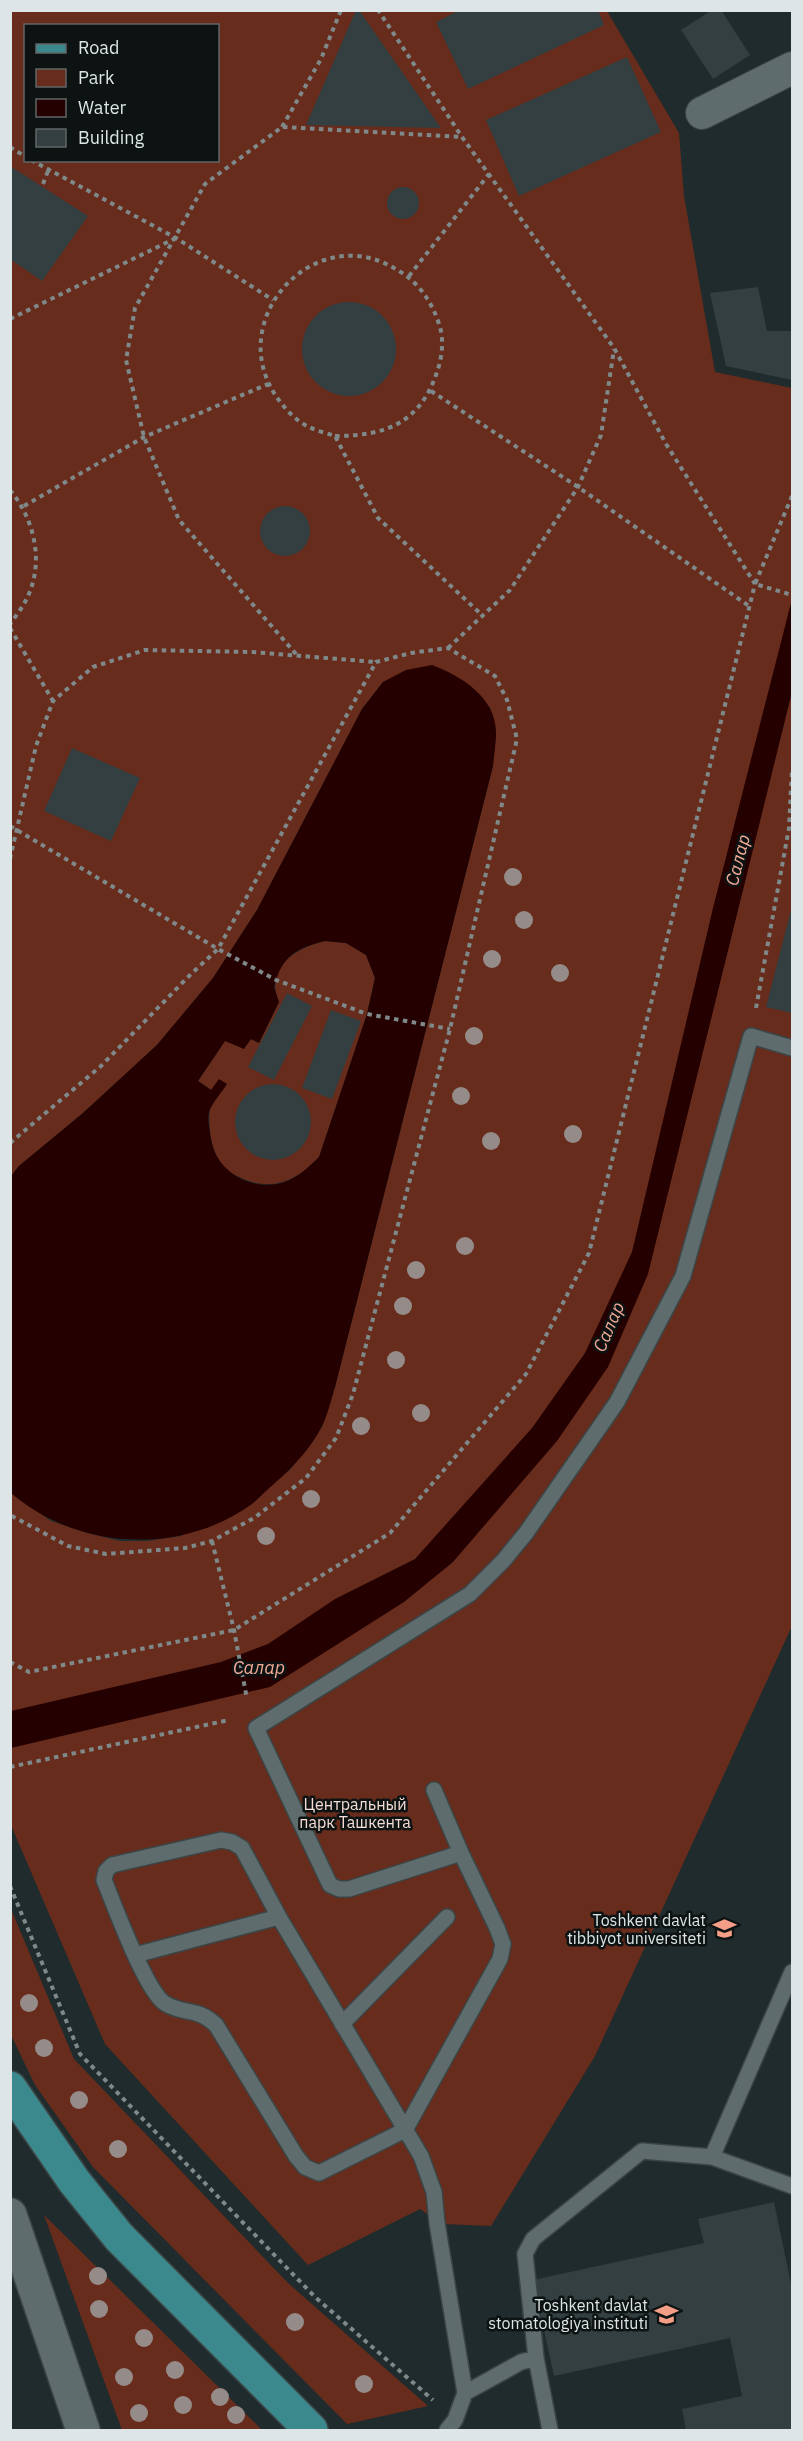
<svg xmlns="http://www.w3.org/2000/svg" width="803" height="2441" font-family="'IBM Plex Sans',sans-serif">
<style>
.green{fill:#682c1c;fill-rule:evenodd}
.water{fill:#240000;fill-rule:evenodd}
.building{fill:#333f40}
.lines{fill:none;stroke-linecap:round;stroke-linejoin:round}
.service-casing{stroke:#3c4546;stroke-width:18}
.minor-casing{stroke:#3c4546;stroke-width:34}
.tertiary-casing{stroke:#3c4546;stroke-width:36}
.primary-casing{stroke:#3c4546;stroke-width:36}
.path{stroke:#7f898a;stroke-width:4;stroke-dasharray:4.5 4.5;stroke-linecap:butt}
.service{stroke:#5f6c6d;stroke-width:15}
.minor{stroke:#5f6c6d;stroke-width:32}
.tertiary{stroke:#5f6c6d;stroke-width:33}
.primary{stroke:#3c898d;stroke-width:33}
.tree{fill:#958c89}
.labels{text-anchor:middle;stroke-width:5;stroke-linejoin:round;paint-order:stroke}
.park-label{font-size:16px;fill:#f5dcd5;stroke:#0d1213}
.poi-label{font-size:16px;fill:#dee5e6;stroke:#0d1213;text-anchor:end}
.water-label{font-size:18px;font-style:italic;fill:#f3aa96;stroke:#0d1213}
</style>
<rect width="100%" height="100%" fill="#1f2b2c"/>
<path class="green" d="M11 11H607L679 133 684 196 715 372 792 388V1626L595 2056 491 2226 442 2224 420 2209 308 2265 105 2044 10 1823 11 1493 51 1521 87 1533 120 1541H147L181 1536 289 1471 322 1427 335 1387 493 766 496 731 490 707 383 682 362 709 257 910 213 978 157 1045 83 1113 19 1166 11 1176ZM26 26H218V160H26Z
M325 941 346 943 366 955 375 978 367 1014 319 1157C296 1182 270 1193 237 1176 229 1172 221 1166 217 1158 207 1136 209 1113 211 1090L198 1081 225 1041 251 1039 259 1043 279 1002C264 967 296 948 325 941Z
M11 1909 74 2059 288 2283 428 2406 347 2424 93 2167 35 2085 11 2035Z
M44 2215 262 2430H122Z"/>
<path class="water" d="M792 599V692L648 1274 608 1367 557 1441 453 1562 404 1602 270 1687 11 1748V1711L221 1662 268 1644 335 1599 415 1559 532 1428 585 1353 632 1252 713 908Z
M432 665C461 676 496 697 496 733 496 743 494 755 493 766L335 1387C331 1400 328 1414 322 1426 312 1447 293 1467 276 1482 268 1489 260 1497 252 1504 180 1556 78 1550 11 1493V1176L19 1166 83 1113 157 1045 213 978 257 910 362 709 383 682 406 670ZM325 941 346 943 366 955 375 978 367 1014 319 1157C307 1169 294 1181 277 1184 247 1189 216 1170 211 1139 210 1131 207 1120 209 1112 212 1103 222 1092 227 1084L219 1079 211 1090 198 1081 225 1041 244 1049 251 1039 259 1043 279 1002 274 987C282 956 296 948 325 941Z"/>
<path class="building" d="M356 10H359L441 128 306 125Z
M460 10H598L604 25 468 89 436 22Z
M712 10H721L750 55 713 79 681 30Z
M627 57 661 132 519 196 486 120Z
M10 166 88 216 42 281 10 259Z
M387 203a16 16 0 1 1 32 0a16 16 0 1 1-32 0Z
M758 287 767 331H792V380L726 366 710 293Z
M302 349a47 47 0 1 1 94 0a47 47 0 1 1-94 0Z
M260 531a25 25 0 1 1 50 0a25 25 0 1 1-50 0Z
M72 748 140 778 111 841 44 811Z
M792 906V1013L766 1007Z
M287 993 312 1006 274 1080 248 1067Z
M331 1010 361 1021 332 1099 302 1088Z
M235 1122a38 38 0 1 1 76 0a38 38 0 1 1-76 0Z
M774 2202 792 2289V2430H686L682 2409 742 2396 730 2338 554 2376 533 2280 704 2243 698 2219Z"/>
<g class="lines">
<defs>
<path id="service" d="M461 1853 349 1889H339L330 1885 256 1728 470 1594 503 1561 526 1533 617 1402 683 1276 751 1036 792 1048
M279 1917 242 1848 232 1842 221 1840 112 1865 106 1871 104 1880C114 1904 146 1993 166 2004 185 2015 197 2007 216 2025L296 2156 305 2167 319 2173 405 2130 500 1959 503 1944 497 1928 461 1853 434 1790
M135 1955 279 1917 421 2156 434 2192 437 2223 465 2393 455 2420 447 2430
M342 2024 447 1917
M712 2157 792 1972
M465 2393 521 2362 536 2358
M550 2430 536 2358 525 2254 533 2239 642 2151 712 2157 792 2186"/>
<path id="minor" d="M702 113 792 68"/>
<path id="tertiary" d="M10 2215 83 2430"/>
<path id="primary" d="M10 2088 74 2181 119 2237 311 2430"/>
</defs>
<use href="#service" class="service-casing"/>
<use href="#minor" class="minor-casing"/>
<use href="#tertiary" class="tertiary-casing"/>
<use href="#primary" class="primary-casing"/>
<path class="path" d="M282 127 321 59 341 10
M10 147 26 157
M31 160 176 238 273 300
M43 184 48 171
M409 276 489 174
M10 319 176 238
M431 391 578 487 749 606
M335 436C386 436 420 423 437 372 442 358 444 341 440 327 432 301 418 281 394 268 314 221 224 319 276 396 284 408 296 421 309 427 317 431 327 433 335 436L378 518 483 616
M10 490C35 520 45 564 26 600 22 608 16 616 10 624
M792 496 755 584 792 595
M24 506 144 437 268 384
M10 628 53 701
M448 648 510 590 578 487 601 435 614 349
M296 654 179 520 144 437 126 360 135 308 205 184 282 127 462 137
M10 826 218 949 276 980 367 1014 450 1029
M10 859 36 746 53 701 93 667 145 650 252 652 376 662
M756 1008 789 828 792 769
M10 1143 101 1066 191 974 218 949 376 662 411 653 448 648 495 676 507 700 517 739 450 1029 353 1394 336 1438 306 1478 254 1518 212 1541 185 1548 106 1554 68 1546 10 1515
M212 1541 234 1630 247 1699
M10 1662 29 1672 234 1630 390 1533 526 1374 589 1253 755 584 666 444 614 348 462 137 378 10
M10 1767 229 1720
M10 1886 80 2054 315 2297 433 2400"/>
<use href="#service" class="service"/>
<use href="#minor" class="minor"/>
<use href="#tertiary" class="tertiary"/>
<use href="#primary" class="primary"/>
</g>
<g class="tree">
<circle cx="513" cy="877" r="9"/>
<circle cx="524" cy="920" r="9"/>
<circle cx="492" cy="959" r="9"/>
<circle cx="560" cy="973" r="9"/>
<circle cx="474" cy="1036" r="9"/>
<circle cx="461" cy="1096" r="9"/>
<circle cx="573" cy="1134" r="9"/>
<circle cx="491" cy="1141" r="9"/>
<circle cx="465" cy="1246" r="9"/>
<circle cx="416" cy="1270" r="9"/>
<circle cx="403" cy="1306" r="9"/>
<circle cx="396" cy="1360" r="9"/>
<circle cx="421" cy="1413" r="9"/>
<circle cx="361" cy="1426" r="9"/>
<circle cx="311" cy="1499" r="9"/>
<circle cx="266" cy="1536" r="9"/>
<circle cx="29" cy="2003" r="9"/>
<circle cx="44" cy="2048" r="9"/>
<circle cx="79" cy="2100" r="9"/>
<circle cx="118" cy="2149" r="9"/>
<circle cx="98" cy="2276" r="9"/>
<circle cx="99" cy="2309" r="9"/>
<circle cx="295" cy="2322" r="9"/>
<circle cx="144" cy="2338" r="9"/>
<circle cx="175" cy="2370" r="9"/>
<circle cx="124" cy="2377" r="9"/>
<circle cx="364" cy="2384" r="9"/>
<circle cx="220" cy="2397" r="9"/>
<circle cx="183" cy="2405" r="9"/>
<circle cx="139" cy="2413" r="9"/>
<circle cx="236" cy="2415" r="9"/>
</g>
<defs>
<symbol id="university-bare" viewBox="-9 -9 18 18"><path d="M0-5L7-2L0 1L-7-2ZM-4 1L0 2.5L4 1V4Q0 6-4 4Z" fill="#f49e87" stroke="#0d1213" stroke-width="2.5" paint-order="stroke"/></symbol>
</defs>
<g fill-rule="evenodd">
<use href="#university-bare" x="708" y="1912" width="33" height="33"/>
<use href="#university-bare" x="650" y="2298" width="33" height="33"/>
</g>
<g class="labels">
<g class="park-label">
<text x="355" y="1810">Центральный<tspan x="355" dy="18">парк Ташкента</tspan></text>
</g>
<g class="poi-label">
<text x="706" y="1926">Toshkent davlat<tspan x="706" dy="18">tibbiyot universiteti</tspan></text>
<text x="648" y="2311">Toshkent davlat<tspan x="648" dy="18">stomatologiya instituti</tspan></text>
</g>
<g class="water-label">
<text transform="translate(738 860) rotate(-76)" y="6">Салар</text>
<text transform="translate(609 1327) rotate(-67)" y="6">Салар</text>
<text x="259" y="1674">Салар</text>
</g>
</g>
<rect width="803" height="2441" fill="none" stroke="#dee5e6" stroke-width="24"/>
<rect x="24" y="24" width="195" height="138" fill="#0d1213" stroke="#616667" stroke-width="1.5"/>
<rect x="36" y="44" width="30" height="9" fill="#3c898d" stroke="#616667" stroke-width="1.5"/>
<text x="78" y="54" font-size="18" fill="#dee5e6">Road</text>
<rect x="36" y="69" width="30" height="18" fill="#682c1c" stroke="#616667" stroke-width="1.5"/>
<text x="78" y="84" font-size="18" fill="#dee5e6">Park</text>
<rect x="36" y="99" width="30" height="18" fill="#240000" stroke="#616667" stroke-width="1.5"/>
<text x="78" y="114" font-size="18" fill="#dee5e6">Water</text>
<rect x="36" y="129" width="30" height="18" fill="#333f40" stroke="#616667" stroke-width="1.5"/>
<text x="78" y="144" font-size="18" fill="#dee5e6">Building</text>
</svg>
